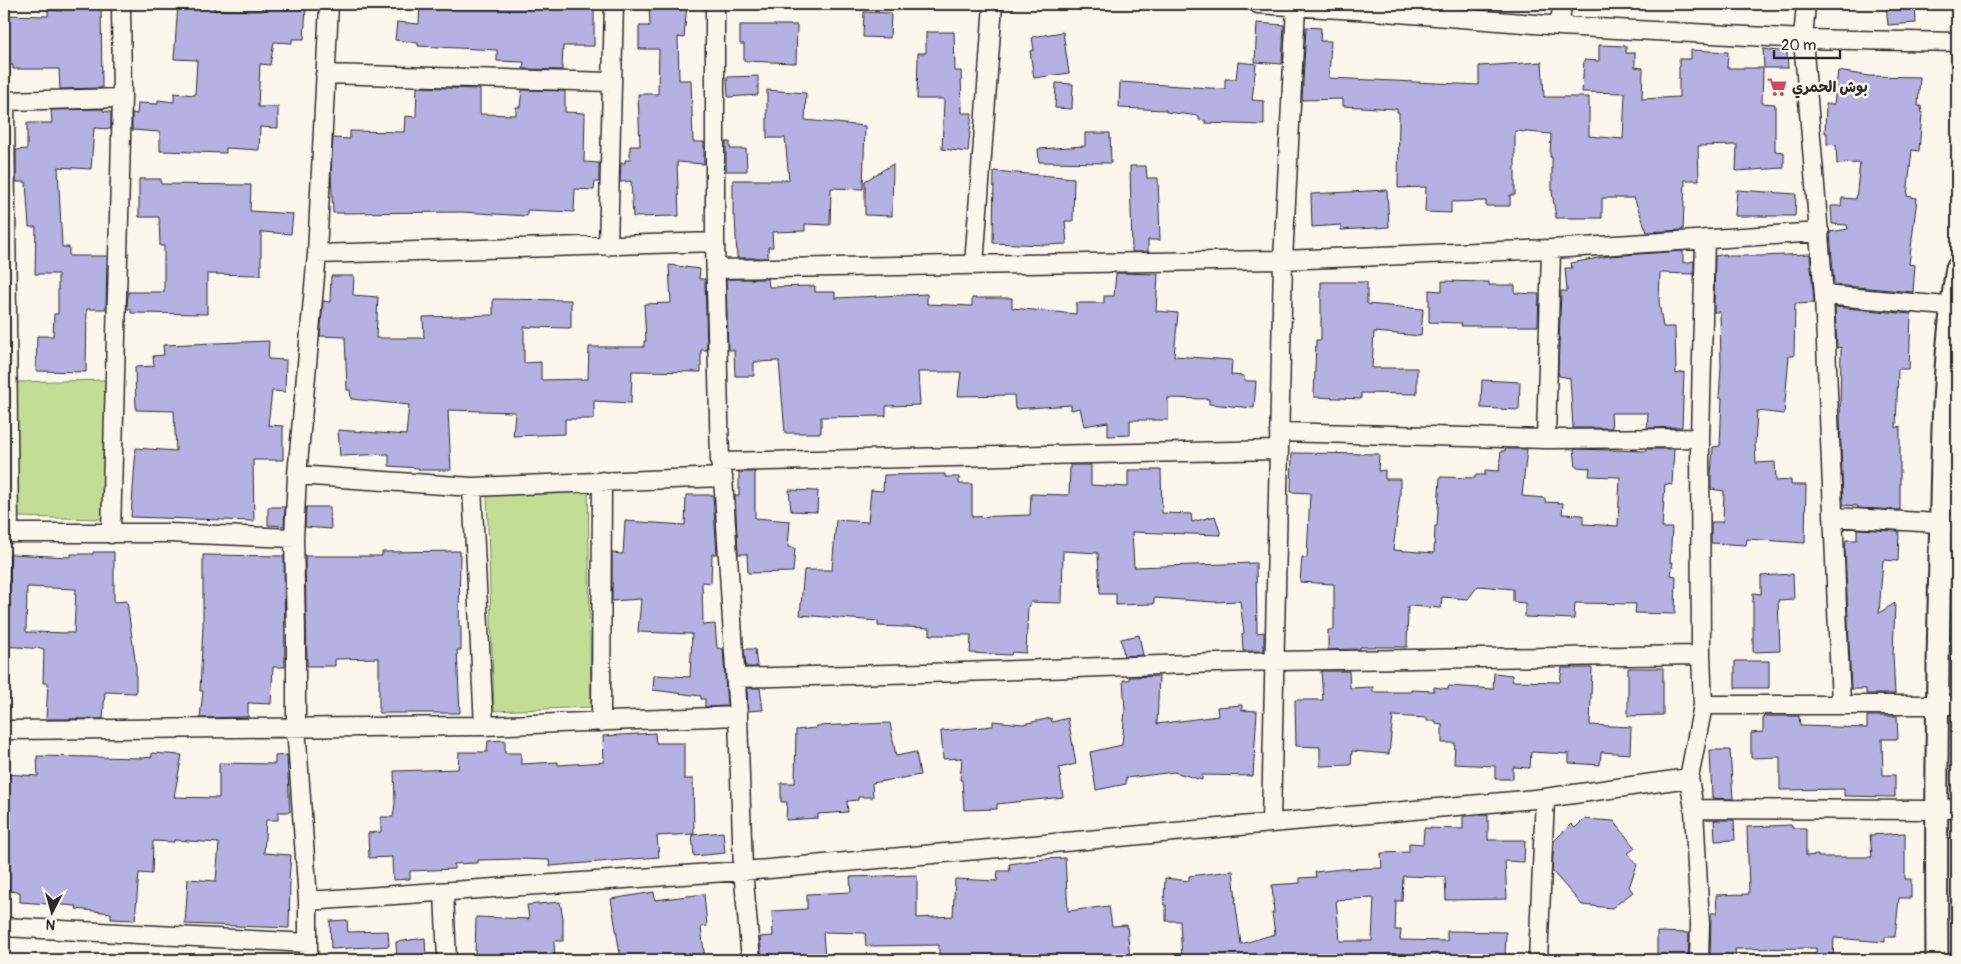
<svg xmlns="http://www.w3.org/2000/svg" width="1961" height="964" font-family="Pangolin,'Playpen Sans Arabic',sans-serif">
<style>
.green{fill:#c3dd94;stroke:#778460}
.building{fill:#b5b1e2;stroke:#2b2b2b;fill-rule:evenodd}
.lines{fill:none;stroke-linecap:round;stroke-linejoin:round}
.minor-casing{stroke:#2b2b2b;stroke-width:21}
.tertiary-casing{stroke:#2b2b2b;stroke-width:25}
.minor{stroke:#fbf7ec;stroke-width:18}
.tertiary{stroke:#fbf7ec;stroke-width:21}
.labels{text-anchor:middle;stroke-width:5;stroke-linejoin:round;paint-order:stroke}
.poi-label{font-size:15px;font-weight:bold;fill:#2b2b2b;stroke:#fbf7ec;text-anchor:start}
</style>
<rect width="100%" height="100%" fill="#fbf7ec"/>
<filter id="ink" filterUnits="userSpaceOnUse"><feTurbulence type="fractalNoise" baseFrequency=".02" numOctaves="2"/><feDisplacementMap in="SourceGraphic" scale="10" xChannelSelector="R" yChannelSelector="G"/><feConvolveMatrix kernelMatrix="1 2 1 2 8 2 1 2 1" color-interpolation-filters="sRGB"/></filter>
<g filter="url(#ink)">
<path class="green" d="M106 380 104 519 16 517 14 382Z
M588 482 591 707 494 711 487 495Z"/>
<path class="building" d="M62 4H101L102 88 60 89 59 69H13V65H4V15L48 16V10L62 11Z
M178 4H215L214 10 262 11V6L306 8 304 39H292V43L274 42 270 65 260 64 258 107H278V128L260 127 259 150 226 148V153L160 151V132L132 130V113L137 114 138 103 158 104V100L174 102V93L195 95 197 60 174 59Z
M420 4H594V46H563L562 70 523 69 524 62 497 61V50L418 46V43L395 40 397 22 419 24Z
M649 4H687L684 38 678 37 679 80H691L693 142H704V164L677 162 679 216 633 217 631 181 620 182 621 163H625V160H630V146H640L638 94H658L659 49H639V26H650Z
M1886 4H1915L1916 23 1888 25Z
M864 12 891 13 890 38 863 37Z
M1257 23 1284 25 1282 64 1255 62Z
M740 25H797L796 63 744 61V44H740Z
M1306 27 1321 28 1320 41H1331L1329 78 1479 85V66L1542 62 1544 97H1589V136L1623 139 1625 93 1582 92 1584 60 1599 61V45L1626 46V53H1635V67L1643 68 1642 99 1679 97V59H1691V50L1728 52 1727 68H1763L1762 103 1775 104V151L1784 152V168L1736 171 1737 145 1698 146 1699 180H1685L1683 230 1647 232 1634 198H1602V218H1556L1552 192V157H1550L1551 134 1515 131V195H1510V206H1486V201L1451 202V213L1425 212 1426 187 1398 188 1399 112H1397V109L1343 106V99L1302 100Z
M926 32H954L955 71H961L962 113H972L968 152 942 149 944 99H917L918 53H926Z
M1063 32 1069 73 1034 78 1030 51 1034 50 1032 37Z
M1763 49 1787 52 1788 68H1764Z
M1238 62 1256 64 1252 100 1264 101V125L1205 123 1206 121 1199 120V116L1166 112V110L1119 108 1120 82 1225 89V79H1236Z
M1838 71 1869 76 1920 77 1918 106H1921L1922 114 1919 151 1912 150 1907 196 1917 198 1909 264 1915 265 1913 292 1834 285 1830 232 1848 229 1847 225 1832 224 1831 206H1841L1842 198 1856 199 1860 163 1837 164 1836 145 1827 144V133H1825L1826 104H1834Z
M758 76V95L728 97 727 77Z
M1056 83 1073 84 1072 109 1055 108Z
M417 87 480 89V114L516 115V107H520L522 90 565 91V112L585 113 584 162 599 163V182H595L594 190 575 189 574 212 527 210V216L462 212 333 213 331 174 333 138 350 139V131L404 132 405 116 416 117Z
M767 90 806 93 805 120 865 126 863 189 831 188 830 225 805 224V231L772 232 773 247H768V258H737L735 216H733V180H789L785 138H767Z
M103 109V111L111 112V129L94 128 91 169 58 167 62 247H69V256H107L106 309H87L86 372 36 371 37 336H53L54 314H58V274H35L36 227H29L26 182H16V150L27 149V123H52L51 110Z
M1085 133H1110L1111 163 1039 162 1038 149 1085 146Z
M726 142H730V149H746L747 171H726Z
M893 164 892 216 865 215V181Z
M1130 166H1146L1147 178H1158L1160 240H1148V252H1132Z
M994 171 1074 178 1073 221H1065L1067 244 1044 245 993 243Z
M139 179H161V184L251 185 250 211 293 214 291 234 261 232V275L207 274V314L131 313V309H127L128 292H164V246H160L159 217H139Z
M1387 190 1389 227 1341 230V225L1312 227 1311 194Z
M1737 190 1796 194 1795 216H1735Z
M1683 251V263L1694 261V274L1660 273 1659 302 1663 327H1675L1676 374 1684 372 1682 427 1647 428 1648 413H1611L1612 428H1573L1570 378 1559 376 1558 371 1561 291H1567L1565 268H1572L1571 263 1609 256Z
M1726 254V256H1760L1810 254 1814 303 1795 304 1794 356H1789L1784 414 1757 411 1755 445 1756 463 1775 462 1776 481 1791 480V485H1806L1805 543 1747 539 1746 545 1711 543V522H1723L1724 491 1711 489V476L1713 447 1720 446 1722 398H1719L1721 367 1720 312H1714L1715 256Z
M669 265 700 269 699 279H705L707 350H701V372L632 371 631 403 594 401V419H565V434L513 436 515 412 448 410 451 470H419V468L389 466V454L340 456 338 430 406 435 409 405 351 399 350 390H347L345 337 320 336 323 301 330 302 331 276H354L353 295 378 297 376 338H424L423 317 493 315V299L571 300V328L524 327V363L541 362V380L588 379 589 347H644V341H646L644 304 671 303Z
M1116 273 1158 274 1156 311 1178 313 1174 356 1232 360 1231 375 1244 376V381H1256L1254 408 1209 404V399L1168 398V420H1130V435L1108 436V422L1084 426 1080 408 1071 410V405L1015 409 1014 395 958 396 961 372H918L920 405 886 406V416L821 417V433H785L779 361 754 362V376H735L734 350H728L726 279H768L769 287 815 286V292H835V298L927 294V304L972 306V298H1012V308L1076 314V303H1104V296H1114Z
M1442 281 1489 282V285H1515V293L1539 294 1538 326H1461L1462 323 1429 322V290L1442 291Z
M1321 282H1367V304L1423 309 1421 336 1374 332 1372 368H1417V394L1361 393V399L1314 397 1316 340H1321Z
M1835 307 1911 314 1909 369H1898L1896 428 1900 426V510L1858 508V506L1843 505 1840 416 1841 347 1837 348Z
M269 341 268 359 286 360 285 392 272 391 268 425 283 426V460H253L254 521 131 517 136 448 176 451 174 411 136 410 135 367 154 366 153 356 164 355 163 345Z
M1482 380 1520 382 1519 410 1481 408Z
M1505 449H1527L1522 496 1545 498V502L1563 503 1562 514 1583 515V524L1618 526 1620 477 1589 476 1590 468 1576 467 1574 449 1646 451V449H1674L1672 485 1665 484 1662 528H1672L1670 562H1673L1671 575 1676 576 1675 614 1635 613 1636 604 1575 603 1574 619 1525 617V603L1513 602V589L1478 586 1468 599 1442 597 1441 608 1408 606 1407 647H1360V649L1328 650V630H1334V584L1300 582 1302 557 1307 558 1310 493 1291 492 1292 453 1379 454 1378 471 1385 470V479H1400V495L1393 550 1434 553 1435 526H1437L1440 477 1475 478V475H1485V470L1499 471 1501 451H1505Z
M1070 465H1091V485L1128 487V470H1161L1162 513 1191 514 1192 522 1215 516 1221 535 1132 532 1134 567 1256 563 1257 633 1264 632V651H1243L1242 634 1244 633 1240 601 1214 602 1154 598V604L1116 605V594H1100L1098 553 1063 551 1062 603 1030 602V606H1028L1026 653 1012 652 1011 655 970 653 971 635H930V628L878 626V621L800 615 804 570H832L836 520 868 522 871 490 883 491 884 475 945 474V477H959V484H972V517L1030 515 1031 494 1069 495Z
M739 472H755V518L790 521 788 547 795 548 793 572 748 573 747 554H738L735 495H739Z
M789 490 818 491 817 512 791 511Z
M686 495H713L717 554H712L711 583 702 582 703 625 715 624 717 648 723 649 727 706 705 707V699H701V696L653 690 654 675 690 677 692 634 638 632 641 599 612 601V553L623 554 625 521 685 525Z
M268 507H285L284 526 268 525Z
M306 507H330L331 529 305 527Z
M1857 529 1899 531 1898 561 1883 560 1879 613 1895 603 1893 654 1895 694H1866V689H1851L1845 550 1846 540H1857Z
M460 551 459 626H461V650H457L460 713H379V658L335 659V666H307L305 556H382V552Z
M93 552H114V602L127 601 136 667V693L105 692 103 719H46L48 683H43L44 649 4 646V585H9L10 554 71 557V554H93ZM27 587 76 589 74 633 26 632Z
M203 555 284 556 285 667H273L271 704 248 703V717L200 718 203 691H200L203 625Z
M1793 574 1794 599 1778 600 1780 651 1753 652V593L1761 594V576Z
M1139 635 1143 655 1124 656 1121 639Z
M744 649H755L757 667H746Z
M1735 661H1769V688H1735Z
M1562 668H1592L1590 725 1631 727 1630 754 1601 752 1600 765 1569 763V754L1531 752 1530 768 1513 767V779H1495V766L1454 764 1455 743H1442V725L1436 724V721H1427V718L1393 716 1389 754 1352 751 1351 765 1320 766V747L1296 746 1295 700H1323L1321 671H1349L1350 688 1373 687V692H1411V690L1434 691V687L1448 689 1449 686 1493 689 1494 673 1512 675V681L1560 682Z
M1628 668H1663V715L1628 716Z
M1159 676 1157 724 1218 716 1217 707 1242 705V710L1257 711 1253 776 1202 775V780L1174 772 1126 778V784L1096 790 1090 752 1122 745 1125 710 1123 680H1129V677Z
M747 688H760L763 710 748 711Z
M1763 716H1799L1800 726 1867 728V716H1897L1898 739H1882L1883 775H1895V797L1844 796V789L1780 790V757L1751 758V733L1763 732Z
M1051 718 1052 722 1068 718 1076 764 1059 768 1063 797 997 804V809L964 810 962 780H960L962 758 943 759 941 731 993 726V721L1023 724Z
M890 723 896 756 916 752 920 775 872 783 873 797H858V800L847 801 848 812 818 814V818L786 820 787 802H781V783H795L796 730 816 728V726Z
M655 733 656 743H684V779H693L694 834 657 836 659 857 550 866 549 860 518 859 478 860V863L454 864V869L410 871V879L393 880 392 857 369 858 368 833 381 832V817H393L395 803 394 771 458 769 459 752H487L488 741 505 740V753H521V764L558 762V765L604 762 603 736Z
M1710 750H1730L1733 799 1712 798Z
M152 753 182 755 174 797 219 798V763L275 764V756L287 755 290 812H278V820H266L264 853 291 855 289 880H290L289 928 185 924 188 879 216 881 219 843 174 840V842L153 841 152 874 139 873 135 920 111 919V913L76 909 77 906 20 902V892L4 891V774L38 776 37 756 143 758 152 757Z
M1488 815V840H1525L1524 862 1505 861 1507 899 1446 900 1445 877 1403 876 1402 901H1396L1395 930H1401L1400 940 1447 941V931L1506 932 1505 960H1182L1180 921H1166V905H1164L1165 878 1189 881V876L1233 871 1236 900H1235L1241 944 1275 934 1272 913H1274L1272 885 1300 883V878L1316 877 1315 872 1341 869 1382 868 1381 853 1409 852V843L1423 844 1424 828 1463 829V816ZM1374 898 1372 941H1340L1336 900Z
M1584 819 1614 821 1635 848 1628 853 1637 865 1629 887 1633 892 1612 908 1582 905 1552 871 1554 841 1571 824 1575 828Z
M1714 820H1734L1735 840 1715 841Z
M1792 825V828H1806V856L1818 855V857H1872L1870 835 1905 833V879H1911V898H1899L1895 937H1885V942L1834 938 1833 960H1816V948L1735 949 1736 960H1710L1711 913H1717L1716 895 1749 894 1747 827Z
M723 832 725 853 694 856 692 835Z
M1065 858 1068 911 1109 906 1112 926 1127 925 1130 960H1002V958L939 960V945L866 946 865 933 823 932 825 960H762L760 937 773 936 772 911 807 909V894L851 892 850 877 917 875V918L953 916 955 879 997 881 998 871H1010L1009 864 1044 859Z
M654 892 655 900 704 894 707 926 701 927 705 960H621L611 899Z
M560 902 563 918V941H554L555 960H483V955H475L476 917 529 919 527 905Z
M347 920 348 932 388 931 389 946 331 949 330 921Z
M1657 932 1689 933 1688 960H1657Z
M425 938 426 960H397L396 942Z"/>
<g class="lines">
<defs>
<path id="minor" d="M715 4V242L720 462 723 477 738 716 743 870 751 960
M1258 4 1373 11 1560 26 1803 39 1957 42
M1806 4 1803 39 1824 295 1841 704
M1560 26 1562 4
M325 74 611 82
M4 101 122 98
M5 101 9 533
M608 246 614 4
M317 254 715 242
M974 265 993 4
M716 269 1283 260 1551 249 1820 232
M1824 295 1957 307
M1279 432 1546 439 1700 438
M1546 439 1551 249
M720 462 1278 450
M297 475 472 487 723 477
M472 487 484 726
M1833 517 1957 524
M4 533H169L294 538
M111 534 122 98 121 4
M736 678 962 672 1274 661 1701 655
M1703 705H1957
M601 722 602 481
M4 730 484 726 738 716
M1694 809 1936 810 1957 808
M1271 823 1283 260 1296 7
M444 893 447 960
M308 901 769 869 1545 798 1689 778
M4 927 308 943
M308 960V901L296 726V633L294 538 297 475 317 254 329 4
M1538 960 1545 798
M1699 960 1700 924 1694 809 1689 778 1703 705 1701 655 1700 438 1705 239"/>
<path id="tertiary" d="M1937 960C1936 825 1937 690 1940 555 1942 460 1942 363 1957 268"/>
</defs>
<use href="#minor" class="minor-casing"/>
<use href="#tertiary" class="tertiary-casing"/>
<use href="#minor" class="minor"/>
<use href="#tertiary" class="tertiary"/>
</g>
</g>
<defs>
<symbol id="supermarket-bare" viewBox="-9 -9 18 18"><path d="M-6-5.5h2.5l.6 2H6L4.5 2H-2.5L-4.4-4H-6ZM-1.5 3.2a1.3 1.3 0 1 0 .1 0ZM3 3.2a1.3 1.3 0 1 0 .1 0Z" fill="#d1495b" stroke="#fbf7ec" stroke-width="2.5" paint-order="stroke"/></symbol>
</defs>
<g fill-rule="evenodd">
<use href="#supermarket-bare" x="1763" y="73" width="28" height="28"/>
</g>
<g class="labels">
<g class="poi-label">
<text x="1792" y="92">بوش الحمري</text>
</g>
</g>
<rect width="1961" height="964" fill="none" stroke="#fbf7ec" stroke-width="20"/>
<rect x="10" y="10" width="1941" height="944" fill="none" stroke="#2b2b2b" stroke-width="2" filter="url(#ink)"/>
<g transform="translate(52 912) rotate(186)" stroke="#fbf7ec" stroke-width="4" paint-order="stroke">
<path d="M0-4L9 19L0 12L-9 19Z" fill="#2b2b2b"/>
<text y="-8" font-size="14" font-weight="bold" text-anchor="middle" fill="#2b2b2b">N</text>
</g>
<path d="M1774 50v8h66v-8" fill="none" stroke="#2b2b2b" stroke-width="2.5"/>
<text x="1781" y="50" font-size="15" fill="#2b2b2b" stroke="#fbf7ec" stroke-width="4" paint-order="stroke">20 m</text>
</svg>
